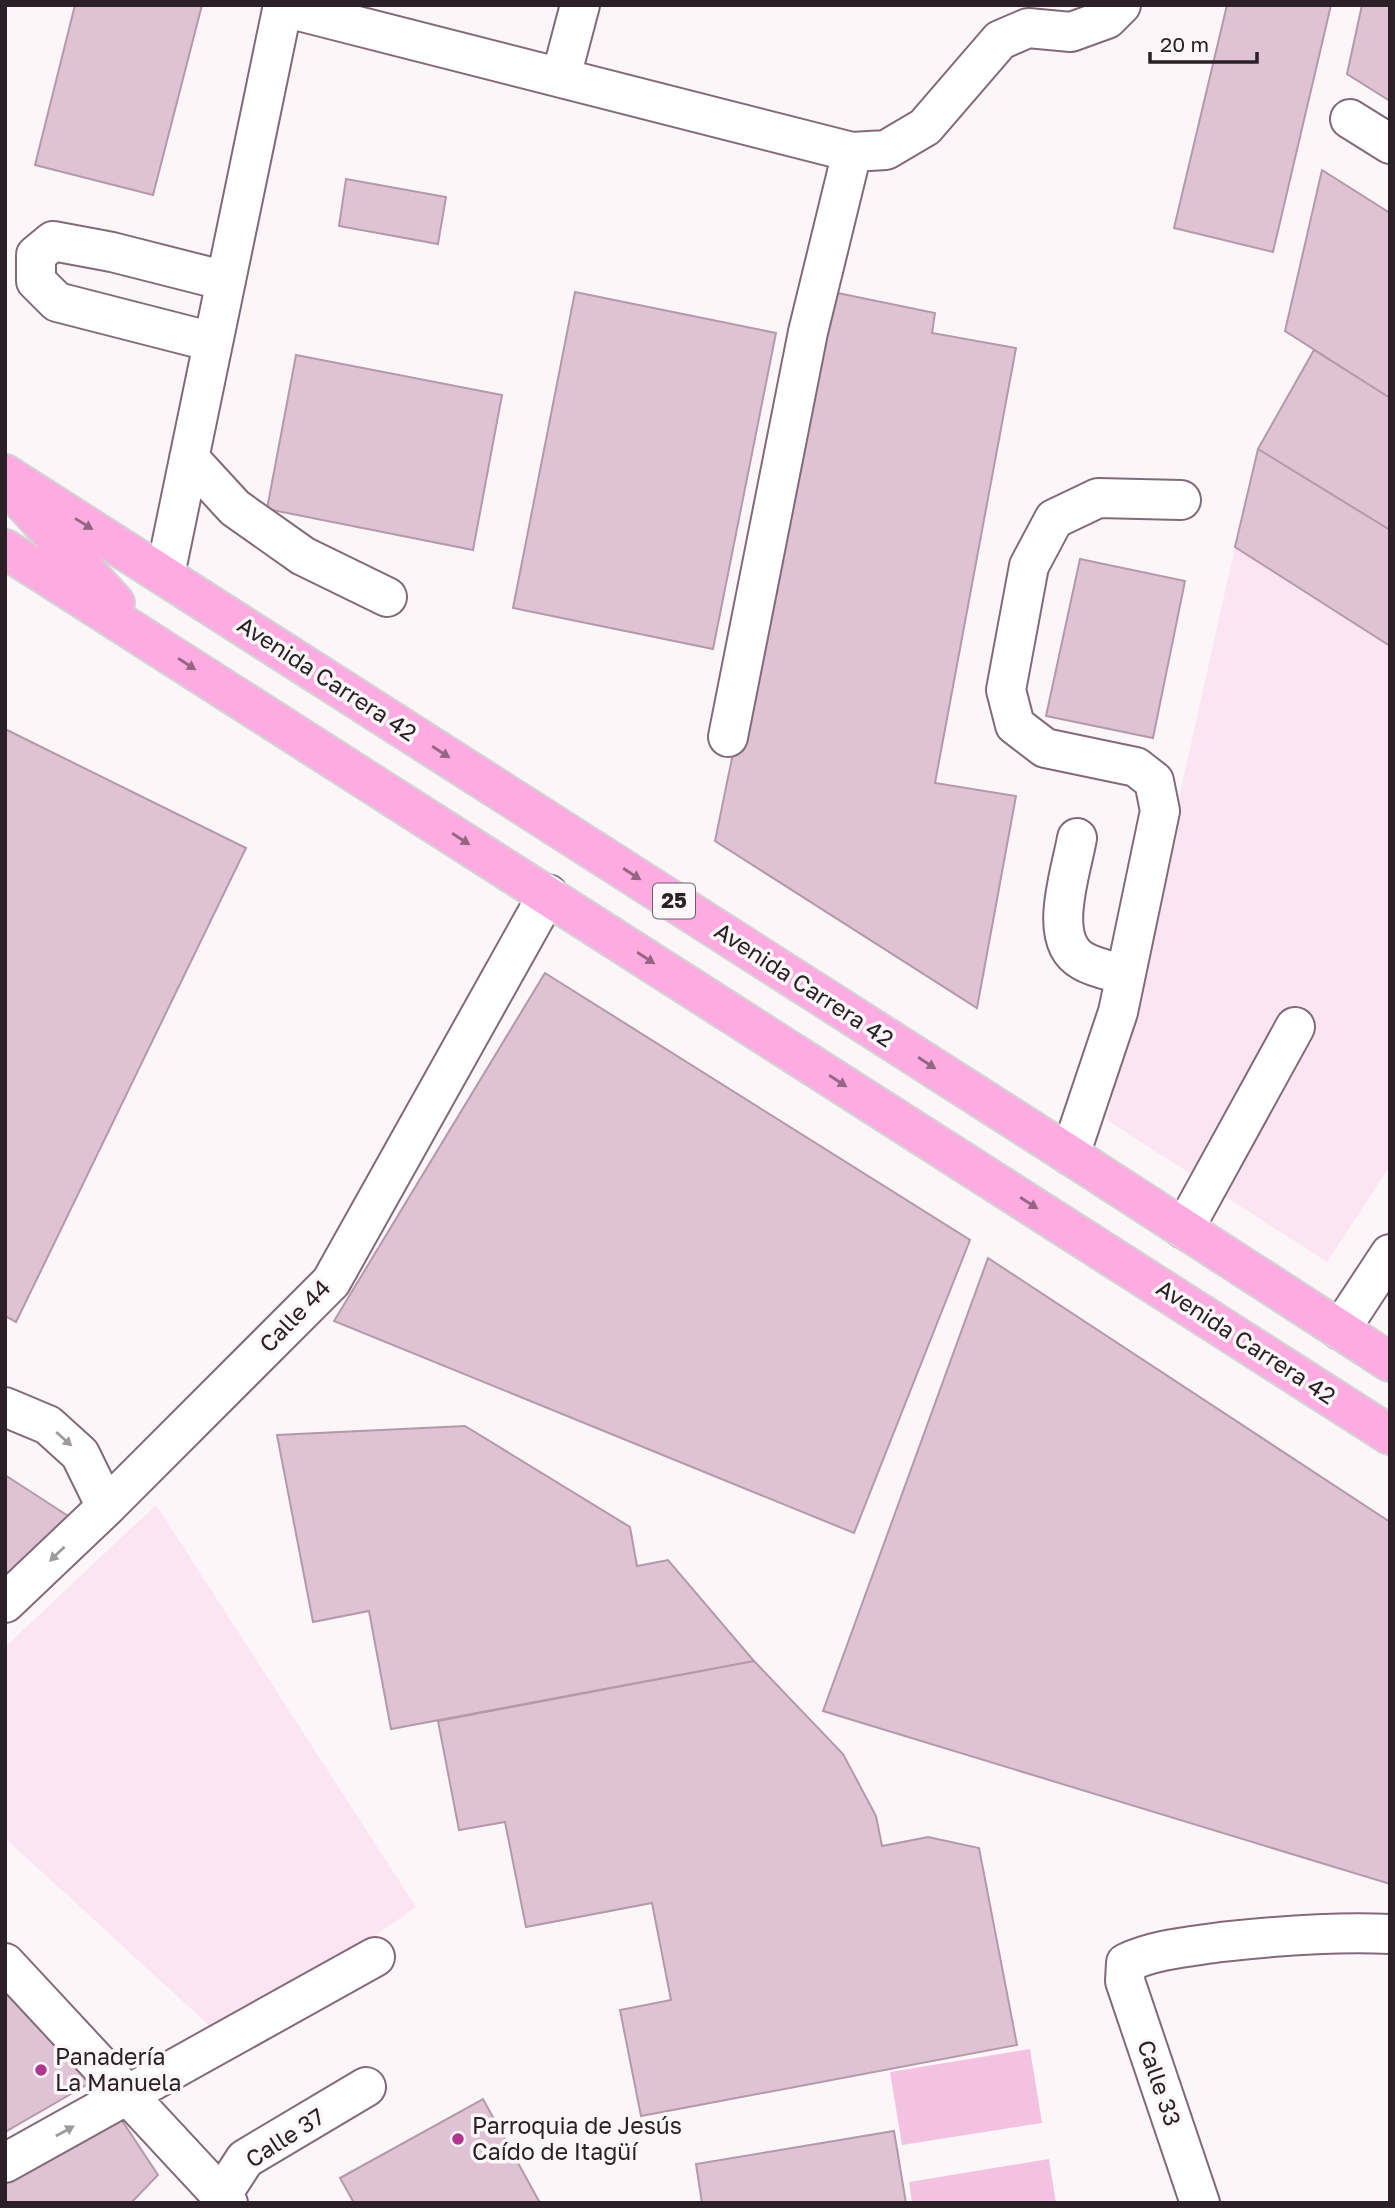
<svg xmlns="http://www.w3.org/2000/svg" width="1395" height="2208" font-family="'Golos Text',sans-serif">
<style>
.built{fill:#fbe5f2}
.green{fill:#f4c2e1}
.building{fill:#dfc3d4;stroke:#b399a9;stroke-width:2}
.lines{fill:none;stroke-linecap:round;stroke-linejoin:round}
.minor-casing{stroke:#826a79;stroke-width:42}
.highway-casing{stroke:#d4d2d4;stroke-width:42}
.minor{stroke:#fff;stroke-width:38}
.highway{stroke:#fdabe0;stroke-width:38}
.oneway{fill:#946683}
.oneway2{fill:#9f9b9d}
.poi-dot{fill:#af388e;stroke:#fcf6f9;stroke-width:2.5}
.labels{text-anchor:middle;stroke-width:7;stroke-linejoin:round;paint-order:stroke}
.shield{fill:#fcf6f9;stroke:#696065;stroke-width:2}
.shield-label{font-size:21px;font-weight:bold;fill:#2a2026}
.street-label{font-size:23px;fill:#2a2026;stroke:#fcf6f9}
.poi-label{font-size:23px;fill:#2a2026;stroke:#fcf6f9;text-anchor:start}
</style>
<rect width="100%" height="100%" fill="#fcf6f9"/>
<path class="built" d="M1235 547 1390 647V1166L1327 1262 1107 1120Z
M156 1505 416 1907 226 2041 5 1838V1647Z"/>
<path class="green" d="M1030 2049 1042 2123 902 2145 890 2072Z
M1049 2159 1056 2203H912L909 2182Z"/>
<path class="building" d="M75 5H202L153 195 35 165Z
M1227 5H1331L1273 252 1174 228Z
M1362 5H1390V101L1347 74Z
M1322 170 1390 213V398L1285 331Z
M346 179 446 197 438 244 339 226Z
M828 291 935 313 932 333 1016 348 935 783 1016 796 977 1008 715 841Z
M575 292 776 333 713 649 513 608Z
M1314 350 1390 398V530L1258 449Z
M296 355 502 395 473 550 267 509Z
M1258 449 1390 530V646L1235 547Z
M1080 559 1185 581 1153 738 1046 716Z
M5 729 246 848 16 1322 5 1316Z
M545 973 970 1240 854 1533 334 1321Z
M988 1258 1390 1522V1884L823 1711Z
M465 1426 630 1527 637 1566 668 1560 754 1661 391 1729 369 1611 313 1622 277 1435Z
M5 1475 76 1521 5 1580Z
M754 1661 843 1754 876 1816 882 1846 928 1837 979 1848 1017 2045 641 2116 620 2010 671 2000 652 1903 526 1927 505 1822 459 1830 438 1721Z
M5 1985 95 2080 5 2132Z
M483 2099 540 2203H354L340 2178Z
M119 2116 158 2175 131 2203H5V2184Z
M894 2131 906 2203H702L696 2164Z"/>
<g class="lines">
<defs>
<path id="minor" d="M283 7 852 152 886 150 925 127 1000 40 1028 28 1071 32 1107 19 1121 5
M561 77 580 5
M1350 119 1390 144
M213 342 57 302 36 281V255L53 241 112 252 226 281
M189 458 235 508 303 556 387 597
M165 575 283 5
M728 737 808 332 852 152
M1077 838C1071 873 1046 941 1083 961 1095 968 1112 971 1125 975
M1070 1155 1118 1012 1160 811 1154 781 1136 767 1045 748 1015 725 1006 690 1029 566 1054 519 1098 498 1181 500
M1184 1229 1295 1027
M1340 1330 1390 1254
M5 1407 48 1425 80 1454 106 1507
M5 1603 106 1507 331 1282 548 894
M5 1963 228 2203
M5 2163 375 1957
M222 2203 221 2196 245 2159 366 2087
M1200 2203 1125 1981 1126 1963C1156 1949 1188 1947 1221 1942 1276 1936 1334 1931 1390 1934"/>
<path id="highway" d="M5 474 1070 1155 1390 1362
M21 500 115 603
M5 549 1390 1435"/>
</defs>
<use href="#minor" class="minor-casing"/>
<use href="#highway" class="highway-casing"/>
<use href="#minor" class="minor"/>
<use href="#highway" class="highway"/>
</g>
<defs><path id="oneway-solid" d="M-6-.8H1V-3.2L6.5 0L1 3.2V.8H-6Z" transform="scale(1.75)"/></defs>
<g class="oneway">
<use href="#oneway-solid" transform="translate(84 524) rotate(32)"/>
<use href="#oneway-solid" transform="translate(187 664) rotate(33)"/>
<use href="#oneway-solid" transform="translate(441 752) rotate(33)"/>
<use href="#oneway-solid" transform="translate(461 839) rotate(33)"/>
<use href="#oneway-solid" transform="translate(632 874) rotate(33)"/>
<use href="#oneway-solid" transform="translate(646 958) rotate(33)"/>
<use href="#oneway-solid" transform="translate(927 1063) rotate(33)"/>
<use href="#oneway-solid" transform="translate(838 1081) rotate(33)"/>
<use href="#oneway-solid" transform="translate(1029 1203) rotate(33)"/>
</g>
<g class="oneway2">
<use href="#oneway-solid" transform="translate(64 1439) rotate(42)"/>
<use href="#oneway-solid" transform="translate(57 1554) rotate(136)"/>
<use href="#oneway-solid" transform="translate(65 2131) rotate(-29)"/>
</g>
<g class="poi-dot">
<circle cx="41" cy="2070" r="7"/>
<circle cx="458" cy="2139" r="7"/>
</g>
<g class="labels">
<rect class="shield" x="653" y="883.5" width="42" height="35" rx="5"/>
<g class="shield-label">
<text x="674" y="908">25</text>
</g>
<g class="street-label">
<text transform="translate(327 679) rotate(33)" y="8">Avenida Carrera 42</text>
<text transform="translate(804 985) rotate(33)" y="8">Avenida Carrera 42</text>
<text transform="translate(295 1316) rotate(-46)" y="8">Calle 44</text>
<text transform="translate(1246 1342) rotate(33)" y="8">Avenida Carrera 42</text>
<text transform="translate(1159 2083) rotate(71)" y="8">Calle 33</text>
<text transform="translate(285 2138) rotate(-33)" y="8">Calle 37</text>
</g>
<g class="poi-label">
<text x="55" y="2065">Panadería<tspan x="55" dy="26">La Manuela</tspan></text>
<text x="472" y="2134">Parroquia de Jesús<tspan x="472" dy="26">Caído de Itagüí</tspan></text>
</g>
</g>
<rect width="1395" height="2208" fill="none" stroke="#2a2026" stroke-width="14"/>
<path d="M1150 52v10h107v-10" fill="none" stroke="#2a2026" stroke-width="3.5"/>
<text x="1160" y="52" font-size="21" fill="#2a2026" stroke="#fcf6f9" stroke-width="5" paint-order="stroke">20 m</text>
</svg>
